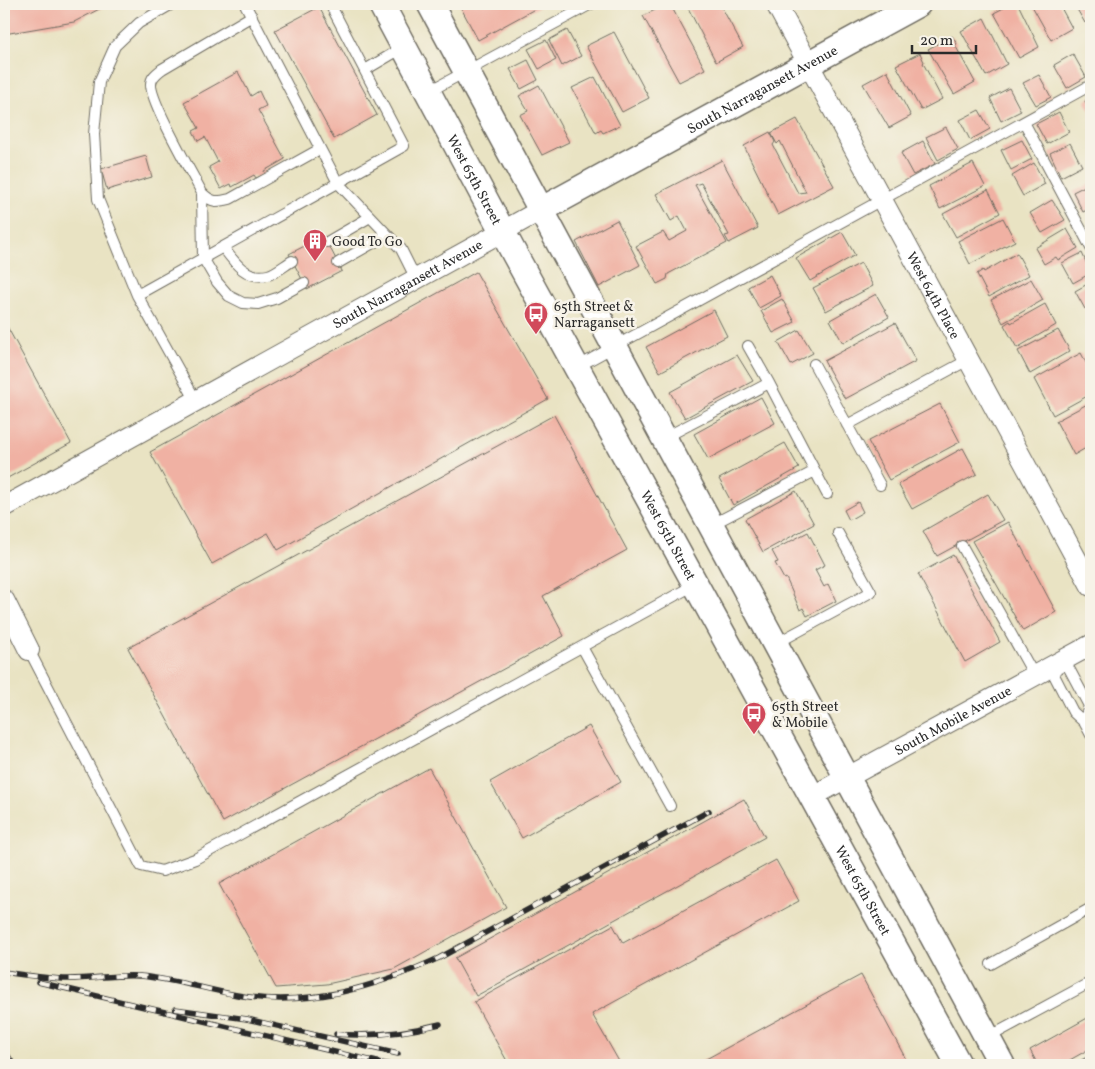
<svg xmlns="http://www.w3.org/2000/svg" width="1095" height="1069" font-family="Vollkorn,serif">
<style>
.building{fill:#f0b1a3}
.lines{fill:none;stroke-linecap:round;stroke-linejoin:round}
.service-casing{stroke:#6e6b60;stroke-width:12}
.minor-casing{stroke:#6e6b60;stroke-width:22}
.tertiary-casing{stroke:#6e6b60;stroke-width:28}
.service{stroke:#fff;stroke-width:10}
.minor{stroke:#fff;stroke-width:20}
.tertiary{stroke:#fff;stroke-width:25}
.rail-casing{stroke:#2b2b2b;stroke-width:5.5}
.rail{stroke:#f7f3e8;stroke-width:4;stroke-dasharray:11;stroke-linecap:butt}
.labels{text-anchor:middle;stroke-width:5;stroke-linejoin:round;paint-order:stroke}
.street-label{font-size:14px;fill:#2b2b2b;stroke:#f7f3e8}
.poi-label{font-size:14px;fill:#2b2b2b;stroke:#f7f3e8;text-anchor:start}
</style>
<rect width="100%" height="100%" fill="#f7f3e8"/>
<filter id="ink" filterUnits="userSpaceOnUse"><feTurbulence type="fractalNoise" baseFrequency=".02" numOctaves="2"/><feDisplacementMap in="SourceGraphic" scale="10" xChannelSelector="R" yChannelSelector="G"/><feConvolveMatrix kernelMatrix="1 2 1 2 8 2 1 2 1" color-interpolation-filters="sRGB"/></filter>
<filter id="wash" filterUnits="userSpaceOnUse"><feTurbulence type="fractalNoise" baseFrequency=".0096" numOctaves="4" result="noise"/><feDisplacementMap in="SourceGraphic" scale="20" xChannelSelector="R" yChannelSelector="G"/><feGaussianBlur stdDeviation="1.12" result="paint"/><feColorMatrix in="noise" values="0 0 0 0 0 0 0 0 0 0 0 0 0 0 0 0 0 1.4 0 .05"/><feComposite in="paint" operator="in"/></filter>
<g filter="url(#wash)">
<rect width="100%" height="100%" fill="#e9e3c3"/>
<g id="blocks">
<path class="building" d="M4 4H109L74 22 4 34Z
M459 4H544L478 40Z
M667 4H670L705 69 679 82 643 16Z
M686 4H720L743 47 716 62Z
M1011 4H1018L1039 47 1019 58 994 13Z
M1031 4H1059L1072 28 1051 40Z
M1074 4H1091V19L1085 23Z
M319 7 377 115 334 139 275 30Z
M984 18 1007 64 986 76 961 31Z
M567 30 581 56 562 66 549 40Z
M614 32 649 98 622 112 586 46Z
M952 36 957 44 955 45 975 82 954 94 928 49Z
M546 40 556 60 539 69 528 49Z
M920 53 924 62 923 63 942 99 921 110 896 65Z
M1073 54 1086 77 1067 88 1054 65Z
M528 60 538 80 521 89 510 69Z
M887 71 911 116 889 128 863 84Z
M238 72 251 96 259 91 266 106 258 110 285 159 264 171 265 174 256 178 254 175 232 187 231 184 221 189 209 167 218 162 205 137 198 141 193 131 199 128 184 102Z
M1039 75 1051 97 1036 105 1023 83Z
M595 77 620 125 603 133 601 130 596 133 572 88Z
M539 85 569 142 542 155 520 115 528 111 519 96Z
M1009 88 1021 111 1001 121 990 98Z
M1091 97V112L1085 101Z
M979 110 990 129 970 140 960 120Z
M1059 112 1069 132 1047 144 1036 124Z
M797 119 834 186 778 215 744 146 770 132 775 142 773 145 798 193 806 192 780 141 777 144 771 133Z
M946 127 958 149 938 160 926 137Z
M1022 140 1032 159 1011 170 1001 150Z
M923 141 935 164 913 175 901 153Z
M1070 143 1082 166 1061 177 1050 153Z
M146 156 152 177 107 190 101 169Z
M722 160 758 228 729 243 725 236 729 235 701 183 695 185 727 243 668 274 667 279 657 284 636 246 663 232 669 241 687 231 679 216 671 221 656 194Z
M973 163 985 186 940 209 929 186Z
M1034 163 1045 184 1023 196 1012 176Z
M1091 183V208L1083 212 1073 192Z
M988 190 1000 213 956 237 943 214Z
M1052 200 1065 220 1042 233 1030 213Z
M1003 218 1015 241 970 264 958 241Z
M617 220 640 265 599 287 576 242Z
M1067 229 1078 248 1058 260 1056 257 1044 264 1035 248Z
M842 232 855 255 810 281 796 258Z
M324 236 342 271 307 289 289 254Z
M1017 253 1029 275 989 297 977 274 983 270 984 272Z
M1082 253 1091 273 1073 283 1062 263Z
M861 263 873 286 826 311 813 288Z
M476 272 548 399 278 550 268 533 212 564 150 452Z
M770 275 781 296 759 308 748 287Z
M1031 279 1043 300 1003 323 991 300Z
M1091 282V306L1085 309 1075 291Z
M876 294 889 317 843 343 830 320Z
M782 299 795 322 773 333 761 311Z
M1045 304 1056 325 1017 348 1004 325 1010 321 1011 323Z
M714 310 727 336 660 372 646 347Z
M4 321 71 443 4 480Z
M895 323 916 361 845 399 824 361Z
M799 330 813 353 791 365 778 342Z
M1058 330 1070 351 1030 374 1018 351Z
M1081 353 1091 372V394L1053 415 1034 379Z
M737 355 753 381 685 418 670 392Z
M761 397 775 423 708 459 694 434Z
M1091 402V445L1074 455 1056 421Z
M940 404 960 442 889 480 868 441Z
M554 415 627 550 543 596 564 636 223 822 128 648Z
M785 443 799 468 733 505 719 479Z
M963 448 977 474 912 509 898 484Z
M796 491 814 524 763 552 745 519Z
M988 494 1003 520 937 556 923 531Z
M858 502 863 512 849 520 844 510Z
M1008 522 1056 612 1023 631 972 541Z
M808 532 825 565 815 570 824 587 828 584 836 601 807 616 803 608 800 610 786 578 784 579 775 563 778 562 772 551Z
M953 555 1000 642 965 662 918 574Z
M589 726 621 782 522 838 490 782Z
M429 768 506 907 394 969 327 984 276 988 219 884Z
M744 799 765 837 476 996 455 958Z
M776 860 799 901 592 1014 621 1065H499L507 1061 474 1002 613 925 623 943Z
M861 975 909 1065H695L835 989Z
M1091 1016V1048L1061 1065H1038L1030 1050Z"/>
</g>
</g>
<g filter="url(#ink)">
<use href="#blocks" fill-opacity="0" stroke="#6e6b60" stroke-width="1"/>
<g class="lines">
<defs>
<path id="service" d="M172 4 139 23 115 46 99 82 94 134 98 199 137 295 196 401
M245 4 338 183 401 249 416 279
M252 16 162 69C157 73 151 77 151 84 150 102 192 173 202 193 212 203 217 202 230 199L320 149
M365 70 404 47
M428 92 591 4
M1024 122 1091 248
M202 193 203 258 217 282 229 296 243 303 258 304 277 298 304 283
M327 242 370 217
M223 247C234 262 246 280 268 275 276 273 285 265 292 261
M338 263 387 235
M137 295 404 146 330 4
M748 346 769 383
M814 364 880 485
M577 367 1091 85
M847 425 968 360
M664 438 769 383 815 471 711 525
M815 471 827 494
M962 546 1034 675
M775 644 871 592 838 533
M582 647 670 806
M29 650 141 866 162 871 195 859 696 584
M1064 659 1089 706 1084 722
M1050 667 1073 712 1084 722 1091 735
M991 964 1091 908
M987 1038 1091 982
M1084 1065 1091 1061"/>
<g id="minor">
<path id="s1" d="M776 4 1091 586"/>
<path id="s2" d="M4 507 541 210"/>
<path d="M4 600 29 650"/>
<path id="s3" d="M813 796 1091 645"/>
</g>
<g id="tertiary">
<path id="s4" d="M381 4 515 255 959 1065"/>
<path d="M430 4 1002 1065"/>
<path id="s5" d="M541 210 918 4"/>
</g>
</defs>
<use href="#service" class="service-casing"/>
<use href="#minor" class="minor-casing"/>
<use href="#tertiary" class="tertiary-casing"/>
<use href="#service" class="service"/>
<use href="#minor" class="minor"/>
<use href="#tertiary" class="tertiary"/>
<defs>
<path id="rail" d="M4 972C24 975 44 978 64 979 89 980 115 974 140 976 173 979 204 989 237 995 307 1008 376 987 439 958L709 811
M38 982 390 1065
M175 1009 247 1019 398 1054
M336 1034C373 1037 405 1033 440 1024
M4 1050 14 1065"/>
</defs>
<use href="#rail" class="rail-casing"/>
<use href="#rail" class="rail"/>
</g>
</g>
<defs>
<symbol id="building-pin" viewBox="-11 -11 22 30"><path d="M0 17L-7.5 6A9.5 9.5 0 1 1 7.5 6Z" fill="#d1495b" stroke="#f7f3e8"/><path d="M-4-6H4V6H1V3H-1V6H-4ZM-2.5-4.3h1.7v1.8h-1.7ZM.8-4.3h1.7v1.8H.8ZM-2.5-1h1.7V.8h-1.7ZM.8-1h1.7V.8H.8Z" fill="#fff"/></symbol>
<symbol id="bus-pin" viewBox="-11 -11 22 30"><path d="M0 17L-7.5 6A9.5 9.5 0 1 1 7.5 6Z" fill="#d1495b" stroke="#f7f3e8"/><path d="M-5-6H5V4H4V6H2V4H-2V6H-4V4H-5ZM-3.5-4V0h7V-4ZM-3.5 1.2v1.5H-2V1.2ZM2 1.2v1.5H3.5V1.2Z" fill="#fff"/></symbol>
</defs>
<g fill-rule="evenodd">
<use href="#building-pin" x="301" y="227" width="28" height="38"/>
<use href="#bus-pin" x="522" y="300" width="28" height="38"/>
<use href="#bus-pin" x="740" y="700" width="28" height="38"/>
</g>
<g class="labels">
<g class="street-label">
<text dy="5" stroke="none"><textPath href="#s5" startOffset="252">South Narragansett Avenue</textPath></text>
<text dy="5" stroke="none"><textPath href="#s4" startOffset="199">West 65th Street</textPath></text>
<text dy="5" stroke="none"><textPath href="#s2" startOffset="461">South Narragansett Avenue</textPath></text>
<text dy="5" stroke="none"><textPath href="#s1" startOffset="331">West 64th Place</textPath></text>
<text dy="5" stroke="none"><textPath href="#s4" startOffset="604">West 65th Street</textPath></text>
<text dy="5" stroke="none"><textPath href="#s3" startOffset="159">South Mobile Avenue</textPath></text>
<text dy="5" stroke="none"><textPath href="#s4" startOffset="1009">West 65th Street</textPath></text>
</g>
<g class="poi-label">
<text x="332" y="246">Good To Go</text>
<text x="554" y="311">65th Street &amp;<tspan x="554" dy="16">Narragansett</tspan></text>
<text x="772" y="711">65th Street<tspan x="772" dy="16">&amp; Mobile</tspan></text>
</g>
</g>
<rect width="1095" height="1069" fill="none" stroke="#f7f3e8" stroke-width="20"/>
<path d="M912 45v8h64v-8" fill="none" stroke="#2b2b2b" stroke-width="2.5"/>
<text x="920" y="45" font-size="15" fill="#2b2b2b" stroke="#f7f3e8" stroke-width="4" paint-order="stroke">20 m</text>
</svg>
